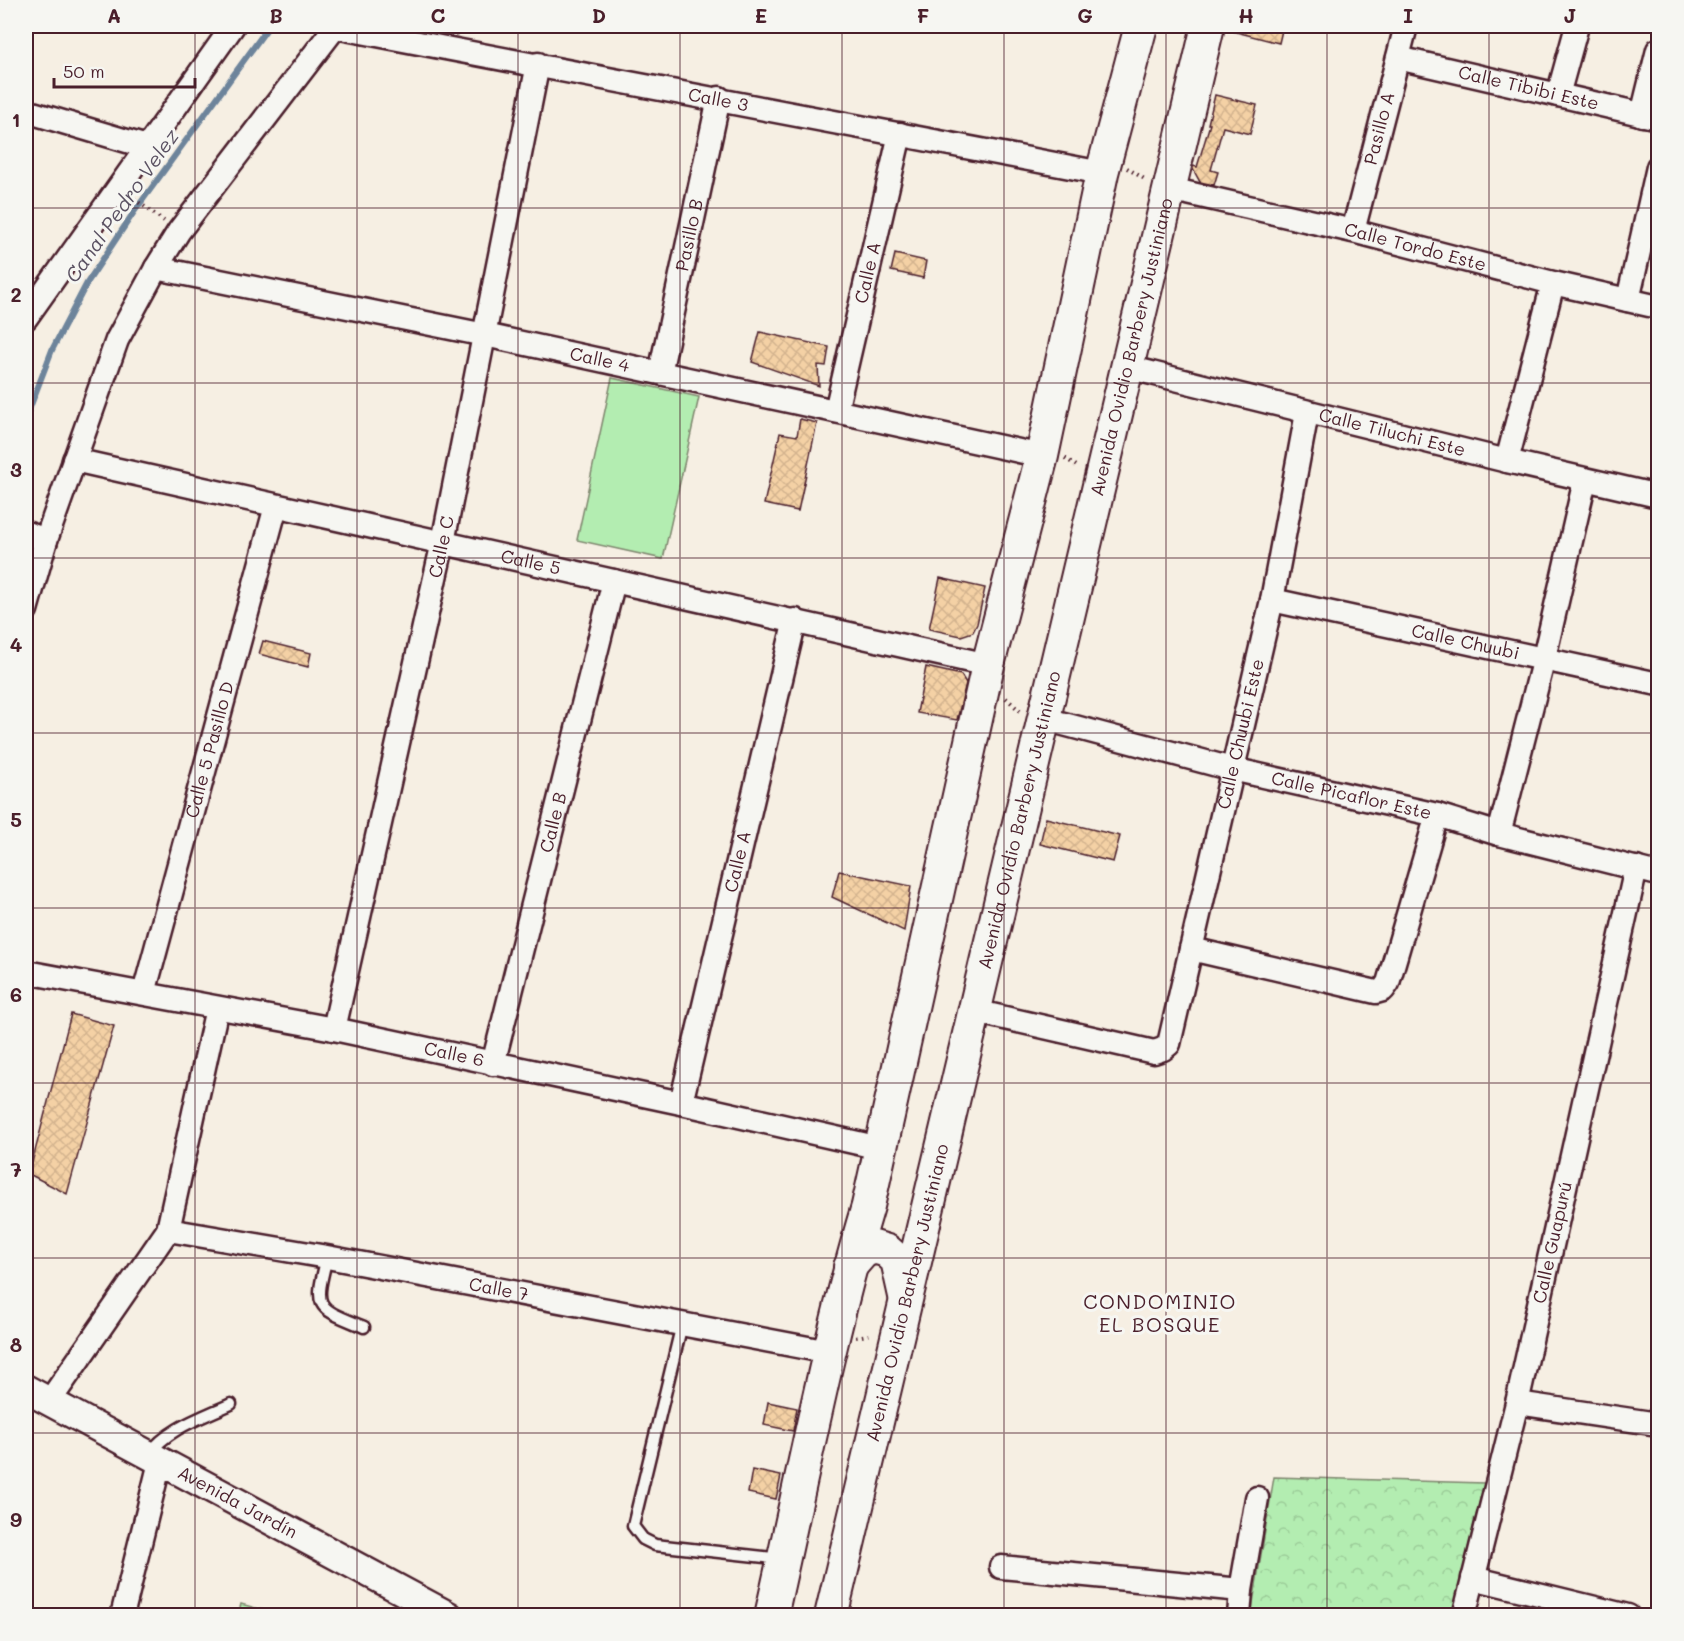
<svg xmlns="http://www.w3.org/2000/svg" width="1684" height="1641" font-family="Mali,sans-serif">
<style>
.grass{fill:#b3edb1;stroke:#7e866e;stroke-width:1.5}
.forest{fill:url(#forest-crowns);stroke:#7e866e;stroke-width:1.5}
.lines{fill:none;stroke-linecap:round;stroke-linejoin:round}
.stream{stroke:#6d849b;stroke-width:6}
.building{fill:url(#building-cross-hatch);stroke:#4a1f2b;stroke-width:1.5}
.service-casing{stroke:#4a1f2b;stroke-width:15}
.minor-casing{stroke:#4a1f2b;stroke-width:27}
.tertiary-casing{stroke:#4a1f2b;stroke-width:32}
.secondary-casing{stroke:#4a1f2b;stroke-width:36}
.path{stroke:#4a1f2b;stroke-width:4;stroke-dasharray:1.5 4.5;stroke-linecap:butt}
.service{stroke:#f6f6f2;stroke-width:10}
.minor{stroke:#f6f6f2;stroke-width:22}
.tertiary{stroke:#f6f6f2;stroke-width:27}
.secondary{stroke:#f6f6f2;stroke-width:32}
.grid{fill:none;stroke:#4a1f2b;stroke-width:1.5;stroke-opacity:0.55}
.labels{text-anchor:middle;stroke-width:6;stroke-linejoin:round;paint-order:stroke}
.street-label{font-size:18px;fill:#4a1f2b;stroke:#f6f6f2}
.water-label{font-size:20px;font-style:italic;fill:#5b5263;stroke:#f6f6f2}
.neighbourhood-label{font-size:20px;letter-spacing:1.5px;fill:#4a1f2b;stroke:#f6f6f2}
.neatline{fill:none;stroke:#4a1f2b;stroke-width:2}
.grid-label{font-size:20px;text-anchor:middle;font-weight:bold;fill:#4a1f2b}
</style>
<defs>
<pattern id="forest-crowns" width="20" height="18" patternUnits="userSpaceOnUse" patternTransform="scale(1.5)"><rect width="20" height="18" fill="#b3edb1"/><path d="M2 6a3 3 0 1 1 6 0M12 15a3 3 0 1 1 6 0" fill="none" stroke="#9bcb98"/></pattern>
<pattern id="building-cross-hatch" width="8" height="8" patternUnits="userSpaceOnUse" patternTransform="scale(1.5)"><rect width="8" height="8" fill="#f4d1a5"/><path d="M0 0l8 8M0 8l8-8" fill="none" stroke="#d3b38e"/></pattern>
</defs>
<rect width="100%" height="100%" fill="#f6efe3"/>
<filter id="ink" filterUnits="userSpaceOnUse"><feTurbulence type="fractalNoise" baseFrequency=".0167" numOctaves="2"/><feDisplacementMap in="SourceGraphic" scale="12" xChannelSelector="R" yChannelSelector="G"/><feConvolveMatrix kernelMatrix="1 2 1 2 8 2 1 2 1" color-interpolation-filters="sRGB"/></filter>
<g filter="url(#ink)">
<path class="grass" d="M612 378 699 397 663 559 577 540Z
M241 1604 282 1615H238Z"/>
<path class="forest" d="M1274 1477 1484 1483 1452 1615H1251Z"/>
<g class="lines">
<path class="stream" d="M26 418 52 350 87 283 134 212 269 26"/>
</g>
<path class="building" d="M1233 26H1283L1279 43 1232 31Z
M1215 95 1257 105 1250 134 1223 127 1211 170 1218 172 1214 185 1200 182 1193 169V166L1197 167 1210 124H1208Z
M895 254 926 261 923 278 891 271Z
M760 332 829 347 826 366 818 365 819 386 752 362Z
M800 419 817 423 798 511 764 504 780 433 797 436Z
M940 578 985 588 977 624 973 632 961 636 929 629Z
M263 641 311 653 308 667 259 654Z
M926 667 961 675 966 683 957 720 917 713Z
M1046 818 1120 836 1113 862 1040 844Z
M839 871 911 886 904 931 832 897Z
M71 1014 114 1026 67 1194 29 1174Z
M768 1402 797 1408 793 1431 764 1425Z
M752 1470 781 1476 776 1499 748 1493Z"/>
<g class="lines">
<defs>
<path id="service" d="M327 1257C314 1309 315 1307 364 1327
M682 1324 633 1526 643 1539 655 1545 782 1559
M148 1455C168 1428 201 1418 231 1404"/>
<g id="minor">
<path id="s1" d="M335 27 1102 173"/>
<path id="s2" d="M1398 58 1658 118"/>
<path d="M1558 95 1577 26"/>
<path d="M26 111 147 147"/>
<path d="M1642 115 1658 50"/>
<path id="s3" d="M1170 189 1353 231 1553 283 1658 307"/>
<path id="s4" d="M1353 231 1406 26"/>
<path id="s5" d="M156 268 485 335 1042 456"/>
<path d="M1628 300 1658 167"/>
<path d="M26 318 233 26"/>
<path id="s6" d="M1127 367 1507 461 1658 496"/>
<path id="s7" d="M660 373 719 98"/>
<path id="s8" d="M836 411 900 134"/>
<path id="s9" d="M74 460 988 665"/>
<path d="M1507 461 1553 283"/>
<path d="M26 533 46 540"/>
<path id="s10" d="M1272 600 1658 684"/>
<path d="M26 610 46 540 117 340 156 268 179 231 336 26"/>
<path id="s11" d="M1045 719 1232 769 1437 815 1499 834 1658 874"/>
<path d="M1499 834 1544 658 1585 480"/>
<path d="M1191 949 1376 992 1383 990 1388 983 1437 815"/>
<path id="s12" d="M26 972 334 1029 681 1103 880 1148"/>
<path id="s13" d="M144 993 276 506"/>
<path id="s14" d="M974 1011 1154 1052 1163 1049 1169 1044 1272 600 1307 413"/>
<path id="s15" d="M334 1029 443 542 538 64"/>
<path id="s16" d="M493 1064 614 581"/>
<path id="s17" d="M681 1103 795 620"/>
<path id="s18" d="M168 1230 327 1257 829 1352"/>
<path d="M49 1402 168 1230 217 1008"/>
<path d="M1517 1403 1658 1424"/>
<path d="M1001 1567 1241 1590"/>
<path d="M1473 1578 1628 1616"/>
<path d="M122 1616 160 1462"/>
<path d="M1239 1616 1241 1590 1257 1498"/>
<path id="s19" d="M1464 1616 1517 1403 1636 868"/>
</g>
<g id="tertiary">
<path id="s20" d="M26 1389 449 1616"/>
</g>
<g id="secondary">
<path d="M850 1267 863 1252 874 1247 887 1251 897 1260 905 1296"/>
<path d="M771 1616C802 1479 828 1340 868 1206L988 665 1042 456 1102 173 1141 26"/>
<path id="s21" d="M831 1616 1208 26"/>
</g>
</defs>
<use href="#service" class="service-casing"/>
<use href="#minor" class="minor-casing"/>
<use href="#tertiary" class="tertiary-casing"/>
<use href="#secondary" class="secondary-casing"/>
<path class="path" d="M1127 168 1146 180
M134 199 164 221
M1065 458 1078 467
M1006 698 1020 711
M856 1337 873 1334"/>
<use href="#service" class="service"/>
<use href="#minor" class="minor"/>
<use href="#tertiary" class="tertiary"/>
<use href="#secondary" class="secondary"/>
</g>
</g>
<path class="grid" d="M195 26V1616M357 26V1616M518 26V1616M680 26V1616M842 26V1616M1004 26V1616M1166 26V1616M1327 26V1616M1489 26V1616M26 208H1658M26 383H1658M26 558H1658M26 733H1658M26 908H1658M26 1083H1658M26 1258H1658M26 1433H1658"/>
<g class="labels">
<g class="street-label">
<text dy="6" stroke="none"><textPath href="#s2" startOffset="134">Calle Tibibi Este</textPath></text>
<text dy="6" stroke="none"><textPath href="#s1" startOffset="390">Calle 3</textPath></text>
<text dy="6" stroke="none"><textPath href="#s4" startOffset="106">Pasillo A</textPath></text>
<text dy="6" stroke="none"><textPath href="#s7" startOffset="141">Pasillo B</textPath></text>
<text dy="6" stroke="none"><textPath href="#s3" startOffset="252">Calle Tordo Este</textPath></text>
<text dy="6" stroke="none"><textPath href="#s8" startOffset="142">Calle A</textPath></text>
<text dy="6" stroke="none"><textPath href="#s21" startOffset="1304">Avenida Ovidio Barbery Justiniano</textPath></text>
<text dy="6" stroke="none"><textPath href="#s5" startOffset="453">Calle 4</textPath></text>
<text dy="6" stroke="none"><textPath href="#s6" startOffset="273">Calle Tiluchi Este</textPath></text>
<text dy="6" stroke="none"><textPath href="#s15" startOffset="494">Calle C</textPath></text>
<text dy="6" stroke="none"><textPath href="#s9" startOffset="468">Calle 5</textPath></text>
<text dy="6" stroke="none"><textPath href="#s10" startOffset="198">Calle Chuubi</textPath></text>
<text dy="6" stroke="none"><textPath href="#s14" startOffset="520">Calle Chuubi Este</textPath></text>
<text dy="6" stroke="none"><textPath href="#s13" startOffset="252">Calle 5 Pasillo D</textPath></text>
<text dy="6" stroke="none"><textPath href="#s11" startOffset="316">Calle Picaflor Este</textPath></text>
<text dy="6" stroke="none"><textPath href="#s21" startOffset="818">Avenida Ovidio Barbery Justiniano</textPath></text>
<text dy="6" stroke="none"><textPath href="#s16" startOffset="249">Calle B</textPath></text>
<text dy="6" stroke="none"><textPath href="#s17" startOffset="248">Calle A</textPath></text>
<text dy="6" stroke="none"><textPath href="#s12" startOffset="436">Calle 6</textPath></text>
<text dy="6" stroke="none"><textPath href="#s19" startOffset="384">Calle Guapurú</textPath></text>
<text dy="6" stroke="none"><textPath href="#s18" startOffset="336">Calle 7</textPath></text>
<text dy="6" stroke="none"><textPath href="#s21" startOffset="332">Avenida Ovidio Barbery Justiniano</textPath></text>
<text dy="6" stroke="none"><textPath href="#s20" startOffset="240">Avenida Jardín</textPath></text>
</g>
<g class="water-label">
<text transform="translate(122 206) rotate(-55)" y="7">Canal Pedro Velez</text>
</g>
<g class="neighbourhood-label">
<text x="1160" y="1309">CONDOMINIO<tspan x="1160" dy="23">EL BOSQUE</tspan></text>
</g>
</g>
<rect width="1684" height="1641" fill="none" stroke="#f6f6f2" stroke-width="66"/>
<path d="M54 78v9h141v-9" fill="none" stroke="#4a1f2b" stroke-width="3"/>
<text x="63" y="78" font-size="18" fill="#4a1f2b" stroke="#f6f6f2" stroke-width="4.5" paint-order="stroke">50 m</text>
<rect x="33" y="33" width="1618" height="1575" class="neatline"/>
<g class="grid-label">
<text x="114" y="23">A</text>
<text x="276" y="23">B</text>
<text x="438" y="23">C</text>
<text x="599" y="23">D</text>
<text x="761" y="23">E</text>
<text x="923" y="23">F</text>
<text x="1085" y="23">G</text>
<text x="1246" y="23">H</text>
<text x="1408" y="23">I</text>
<text x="1570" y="23">J</text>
<text x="16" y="127">1</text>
<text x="16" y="302">2</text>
<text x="16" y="477">3</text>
<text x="16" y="652">4</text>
<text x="16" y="827">5</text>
<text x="16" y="1002">6</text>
<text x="16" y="1177">7</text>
<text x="16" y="1352">8</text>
<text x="16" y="1527">9</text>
</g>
</svg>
